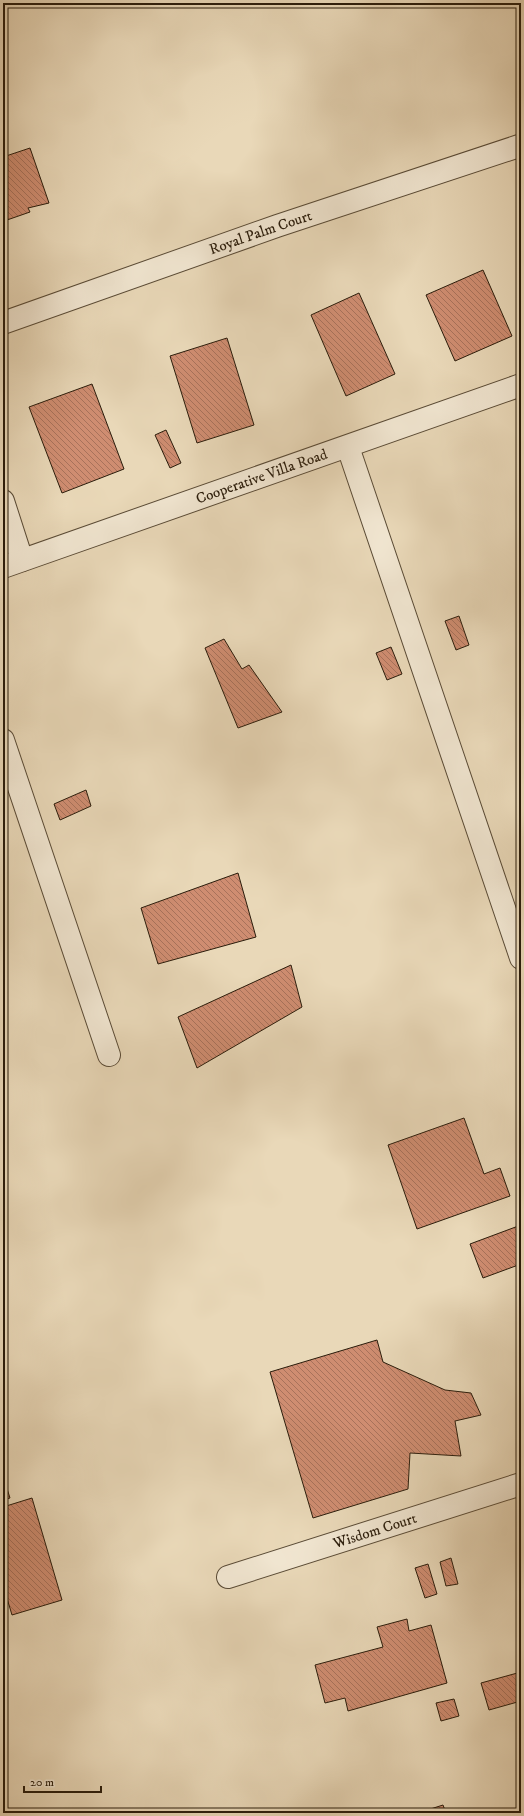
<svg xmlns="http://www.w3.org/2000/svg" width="524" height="1816" font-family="'IM FELL DW Pica',serif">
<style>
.building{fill:url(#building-back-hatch);stroke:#2a1c0b}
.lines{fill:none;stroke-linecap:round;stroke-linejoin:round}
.street-casing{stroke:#5a4b36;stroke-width:24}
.street{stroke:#f1e6d1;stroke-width:22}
.labels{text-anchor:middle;stroke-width:3;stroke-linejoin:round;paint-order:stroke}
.street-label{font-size:15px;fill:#2a1c0b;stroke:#f1e6d1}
</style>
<defs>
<pattern id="building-back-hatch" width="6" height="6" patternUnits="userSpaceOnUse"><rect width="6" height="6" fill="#cf8d71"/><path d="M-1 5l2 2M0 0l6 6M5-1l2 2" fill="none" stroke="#a8725b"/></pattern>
</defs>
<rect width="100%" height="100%" fill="#e9d8b8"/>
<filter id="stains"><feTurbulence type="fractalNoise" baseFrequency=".005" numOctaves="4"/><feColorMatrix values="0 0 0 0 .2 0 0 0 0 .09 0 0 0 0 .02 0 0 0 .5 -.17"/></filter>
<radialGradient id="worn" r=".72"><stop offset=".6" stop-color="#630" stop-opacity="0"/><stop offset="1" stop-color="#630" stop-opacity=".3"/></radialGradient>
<path class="building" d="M30 148 49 203 28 208 30 212 7 220 5 218 3 219V157Z
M483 270 512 336 455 361 426 295Z
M359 293 395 374 346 396 311 315Z
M227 338 254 425 197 443 170 356Z
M92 384 124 469 62 493 29 407Z
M166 430 181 463 170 468 155 435Z
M459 616 469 645 456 650 445 621Z
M224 639 242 669 249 665 282 712 238 728 205 648Z
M391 647 402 674 387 680 376 653Z
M86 790 91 806 60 820 54 804Z
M238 873 256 937 158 964 141 908Z
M291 965 302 1007 197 1068 178 1017Z
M464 1118 484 1174 500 1168 510 1196 417 1229 388 1145Z
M521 1225V1264L483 1278 470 1244Z
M377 1340 383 1362 445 1390 471 1393 481 1415 455 1421 461 1456 410 1453 408 1489 313 1518 270 1372Z
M3 1476 10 1498 3 1500Z
M32 1498 62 1600 12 1615 3 1585V1507Z
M451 1558 458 1584 446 1586 440 1562Z
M428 1564 437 1594 425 1598 415 1568Z
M407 1619 409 1631 431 1625 447 1683 348 1711 345 1698 325 1703 315 1665 383 1647 377 1627Z
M521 1672V1701L489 1710 481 1683Z
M454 1699 459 1716 441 1721 436 1703Z
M443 1805 446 1813H418Z"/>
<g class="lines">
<defs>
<g id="street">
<path id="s1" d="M3 323 277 226 519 146"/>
<path d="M348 447 521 958"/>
<path d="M3 501 22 560"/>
<path id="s2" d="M3 567 521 385"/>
<path d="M3 740 109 1055"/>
<path id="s3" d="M228 1577 521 1484"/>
</g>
</defs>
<use href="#street" class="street-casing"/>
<use href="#street" class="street"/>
</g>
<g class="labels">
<g class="street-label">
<text dy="5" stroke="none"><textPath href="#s1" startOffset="273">Royal Palm Court</textPath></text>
<text dy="5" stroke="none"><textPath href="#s2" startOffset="274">Cooperative Villa Road</textPath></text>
<text dy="5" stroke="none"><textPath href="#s3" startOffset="154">Wisdom Court</textPath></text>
</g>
</g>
<rect width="524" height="1816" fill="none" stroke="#e9d8b8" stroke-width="16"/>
<rect x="4" y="4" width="516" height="1808" fill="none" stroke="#2a1c0b" stroke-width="2"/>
<rect x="8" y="8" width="508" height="1800" fill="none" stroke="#2a1c0b"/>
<path d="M24 1786v6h77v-6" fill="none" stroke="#2a1c0b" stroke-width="2"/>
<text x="30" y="1786" font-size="12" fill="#2a1c0b" stroke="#f1e6d1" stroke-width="3" paint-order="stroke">20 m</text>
<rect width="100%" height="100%" filter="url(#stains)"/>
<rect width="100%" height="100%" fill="url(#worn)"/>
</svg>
